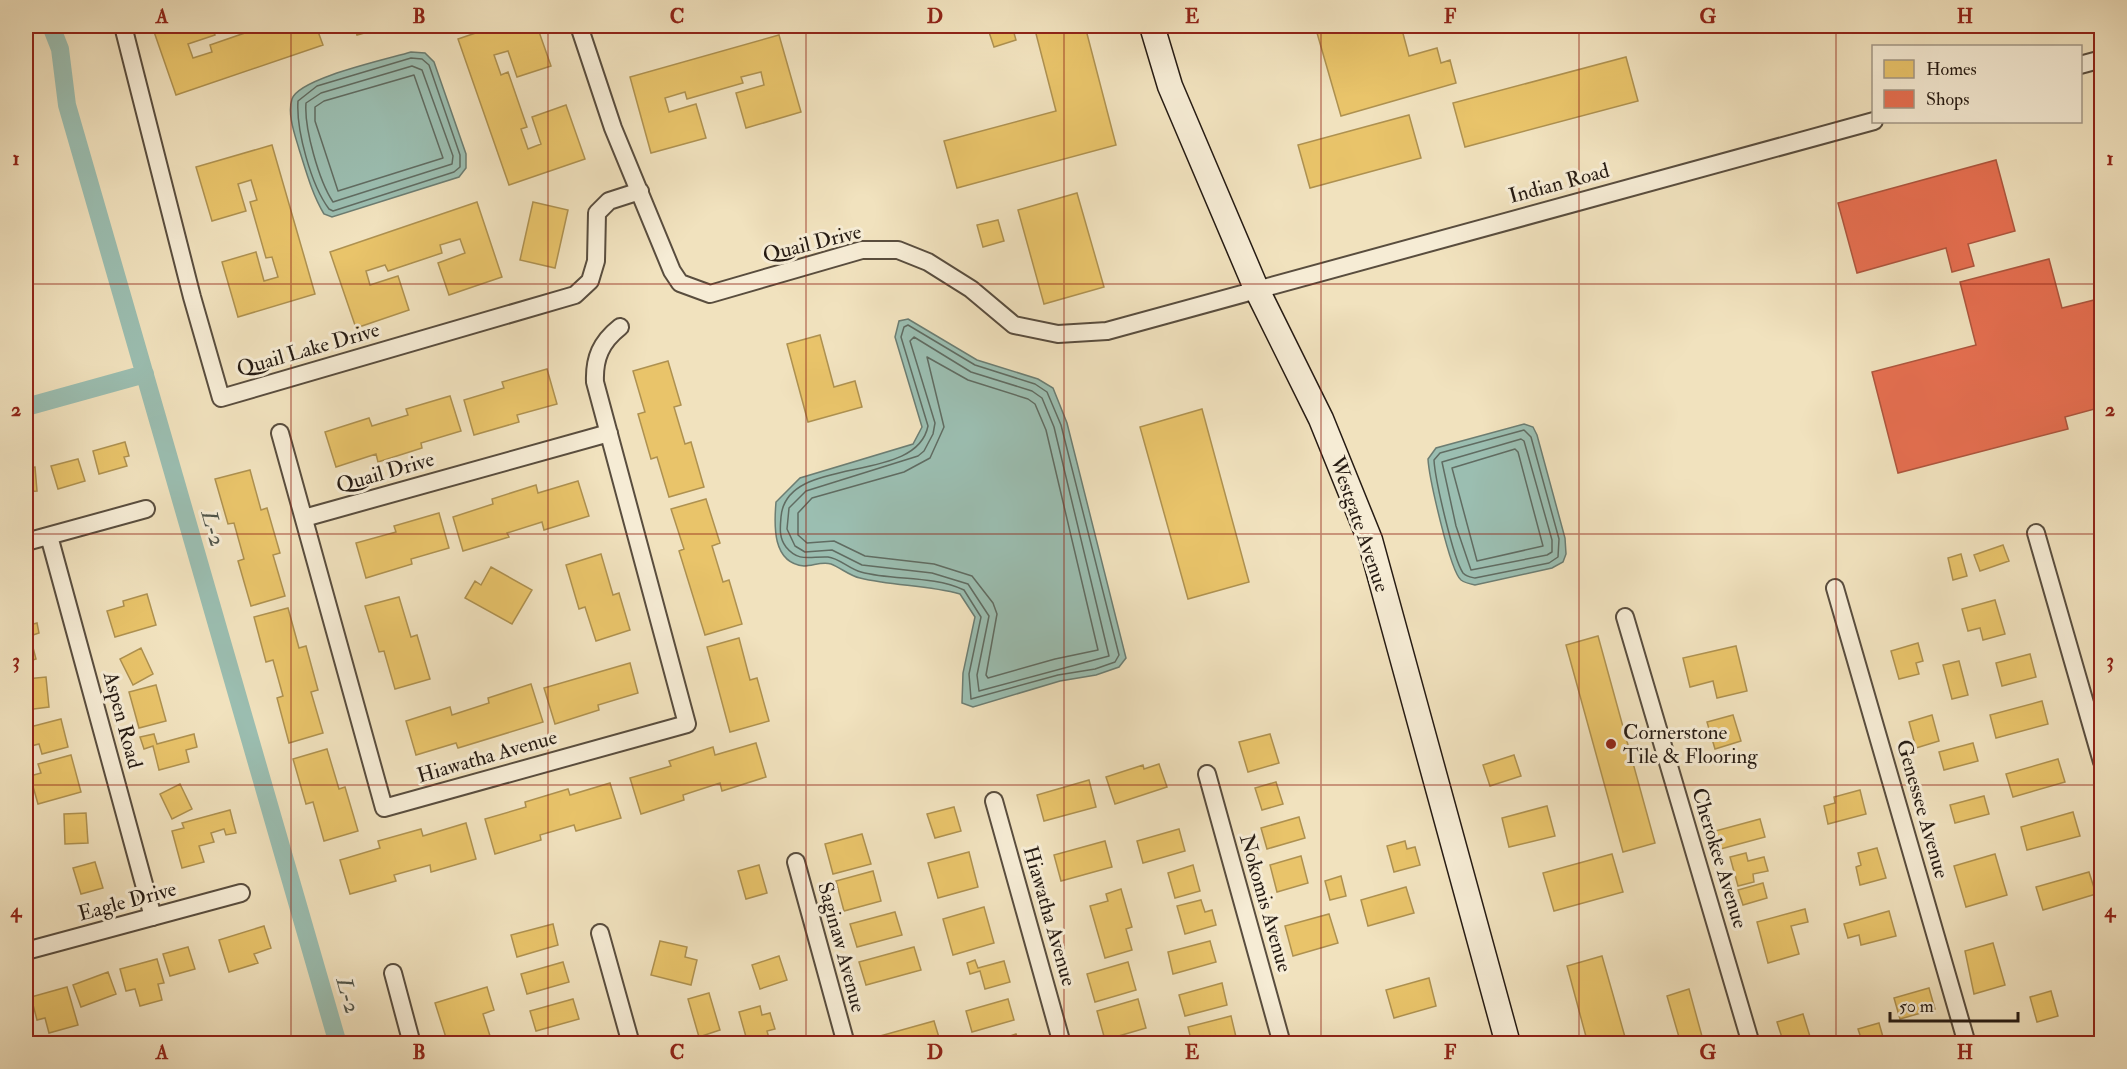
<svg xmlns="http://www.w3.org/2000/svg" width="2127" height="1069" font-family="'IM FELL Double Pica',serif">
<style>
.water{fill:#9bbeb1;stroke:#6c7d72;stroke-width:1.5}
.homes{fill:#e9c46a;stroke:#ae9150;stroke-width:1.5}
.shops{fill:#e76f51;stroke:#ad563e;stroke-width:1.5}
.lines{fill:none;stroke-linecap:round;stroke-linejoin:round}
.shore{stroke:#606c62;stroke-width:1.5}
.canal{stroke:#9bbeb1;stroke-width:18}
.street-casing{stroke:#594d3e;stroke-width:20}
.secondary-casing{stroke:#261b13;stroke-width:27}
.street{stroke:#f6ecd5;stroke-width:16}
.secondary{stroke:#f6ecd5;stroke-width:24}
.grid{fill:none;stroke:#8f2418;stroke-width:1.5;stroke-opacity:0.55}
.poi-dot{fill:#8f2418;stroke:#f6ecd5;stroke-width:2}
.labels{text-anchor:middle;stroke-width:6;stroke-linejoin:round;paint-order:stroke}
.street-label{font-size:21px;fill:#261b13;stroke:#f6ecd5}
.poi-label{font-size:21px;fill:#261b13;stroke:#f6ecd5;text-anchor:start}
.water-label{font-size:22px;font-style:italic;fill:#4f544a;stroke:#f6ecd5}
.neatline{fill:none;stroke:#8f2418;stroke-width:2}
.grid-label{font-size:20px;text-anchor:middle;font-weight:bold;fill:#8f2418}
</style>
<rect width="100%" height="100%" fill="#f1e2be"/>
<filter id="stains"><feTurbulence type="fractalNoise" baseFrequency=".00333" numOctaves="4"/><feColorMatrix values="0 0 0 0 .2 0 0 0 0 .09 0 0 0 0 .02 0 0 0 .5 -.17"/></filter>
<radialGradient id="worn" r=".72"><stop offset=".6" stop-color="#630" stop-opacity="0"/><stop offset="1" stop-color="#630" stop-opacity=".3"/></radialGradient>
<path class="water" d="M411 52 425 53 434 62 466 154V168L459 177 332 217 324 214C312 194 306 171 299 149 295 135 287 114 292 99 299 78 388 59 411 52Z
M908 319 977 360 1038 379 1053 388 1067 423 1126 658 1119 667 1096 675 1060 681 973 707 962 703 963 673 975 617 960 594C927 585 893 586 860 578 850 576 841 568 831 564 822 561 813 566 804 566 772 563 774 525 776 502L800 478 913 444 922 427 895 337 899 321Z
M1524 424 1533 427 1537 435 1565 538 1566 554 1563 562 1552 568 1475 585C1470 584 1465 583 1461 580 1450 571 1429 477 1428 459L1436 448Z"/>
<path class="homes" d="M152 26H212L215 35 188 44 193 58 212 52 210 45 265 26 267 33 286 26H316L323 45 176 95Z
M354 26H389L357 35Z
M496 26H537L551 66 517 77 508 51 494 55 501 75 508 72 527 127 521 129 528 149 541 144 532 117 566 105 585 159 509 185 458 39Z
M987 26H1012L1016 40 994 47Z
M1034 26H1085L1116 145 957 188 944 141 1056 111Z
M1315 26H1401L1409 56 1437 48 1441 63 1450 60 1456 83 1341 116Z
M2042 26H2069L2044 32Z
M779 35 801 112 746 128 736 93 764 85 761 72 741 77 743 83 687 99 685 92 665 98 669 112 696 104 706 138 651 153 630 77Z
M1626 57 1638 101 1465 147 1453 103Z
M1409 115 1421 158 1310 188 1298 145Z
M272 145 315 294 238 317 222 262 256 252 264 281 278 277 272 257 266 258 250 202 257 200 251 180 238 184 246 211 212 221 196 167Z
M1077 193 1104 287 1044 304 1018 210Z
M477 202 502 277 449 295 438 263 465 253 460 239 440 245 442 253 388 271 385 265 366 271 370 285 398 276 409 310 356 328 330 252Z
M533 202 568 210 555 268 520 260Z
M998 220 1004 241 983 247 977 225Z
M820 335 834 387 855 381 862 407 808 422 787 344Z
M668 361 681 405 674 407 685 444 691 442 704 487 669 497 657 457 651 459 638 414 645 412 633 371Z
M547 369 557 404 517 415 519 422 474 435 464 400 504 388 502 382Z
M450 396 461 431 421 443 422 448 378 462 376 454 336 467 325 432 369 418 372 426 408 415 406 409Z
M1202 409 1249 582 1188 599 1140 427Z
M125 442 129 456 124 457 127 466 99 474 93 451Z
M78 459 85 481 58 489 51 466Z
M35 467 37 491 26 492V468Z
M250 470 261 510 267 508 280 553 273 555 285 596 251 606 238 561 244 559 234 523 228 524 215 479Z
M578 481 589 516 544 530 542 522 507 533 509 537 463 551 453 517 493 504 492 499 536 485 538 493Z
M706 499 720 543 712 546 723 582 729 580 742 624 705 635 679 551 684 549 671 509Z
M439 513 449 548 411 559 412 564 366 578 356 543 396 532 394 526Z
M2003 545 2009 561 1980 571 1974 555Z
M601 554 613 595 619 593 630 630 596 641 585 607 579 609 566 565Z
M1961 554 1967 576 1953 580 1948 558Z
M491 567 532 590 512 624 465 598 475 581 481 585Z
M147 594 156 625 115 637 107 611 124 606 123 601Z
M399 597 411 637 417 635 430 679 395 689 384 651 379 652 365 606Z
M1995 600 2005 634 1983 640 1980 628 1968 631 1962 609Z
M288 608 299 648 306 646 318 690 311 692 323 733 289 743 277 698 283 696 273 660 266 662 254 617Z
M37 623 39 633 30 636 36 659 26 662V626Z
M1598 636 1655 843 1623 852 1566 645Z
M739 638 750 680 757 678 769 721 730 732 707 647Z
M1918 643 1923 661 1916 663 1919 674 1899 679 1891 651Z
M1736 646 1747 691 1717 698 1713 681 1690 687 1683 658Z
M141 648 153 674 133 685 120 659Z
M2030 654 2036 677 2002 686 1996 663Z
M1959 661 1968 695 1952 699 1943 665Z
M630 663 638 693 598 705 599 710 555 724 544 688Z
M46 677 49 707 26 710V679Z
M531 684 543 722 458 748 456 743 416 755 406 721 450 707 452 715 489 703 488 698Z
M156 685 166 721 139 728 129 692Z
M2042 701 2048 724 1996 738 1990 715Z
M1733 715 1741 741 1715 749 1707 722Z
M1932 715 1939 741 1916 748 1909 722Z
M61 719 68 747 42 754 39 744 31 746 26 728Z
M154 734 157 744 194 734 197 747 186 750 189 762 159 770 153 746 144 749 140 737Z
M1270 734 1279 763 1248 772 1239 742Z
M756 743 766 777 722 791 720 783 683 795 684 800 641 814 630 778 671 766 669 761 713 747 715 755Z
M1973 743 1978 761 1944 770 1939 752Z
M327 749 339 789 345 787 358 831 324 841 313 802 306 804 293 759Z
M71 755 81 792 38 804 30 776 41 773 38 764Z
M1514 755 1521 776 1490 786 1483 765Z
M2058 759 2065 782 2013 797 2006 774Z
M1159 764 1167 787 1115 804 1106 777 1143 765 1144 769Z
M1089 780 1096 807 1044 821 1037 795Z
M1276 782 1283 804 1262 810 1255 788Z
M610 783 621 818 576 831 574 825 540 835 541 840 495 854 485 819 526 807 525 802 568 789 570 795Z
M180 784 192 809 172 819 160 794Z
M1860 790 1866 814 1828 824 1824 806 1835 803 1834 797Z
M1984 796 1989 814 1955 823 1950 805Z
M1547 806 1555 836 1509 847 1502 818Z
M954 807 961 831 935 838 927 814Z
M230 810 236 833 226 835 224 829 211 833 214 842 199 846 204 862 182 868 172 831 184 828 182 823Z
M2073 812 2080 836 2027 850 2021 827Z
M86 813 88 843 65 844 64 814Z
M1299 817 1305 838 1267 849 1261 828Z
M1760 819 1765 837 1713 851 1708 833Z
M466 823 476 859 431 872 430 865 394 875 396 881 350 894 340 860 380 848 378 841 421 829 423 836Z
M1179 829 1185 851 1143 863 1137 841Z
M862 834 871 864 833 874 825 844Z
M1105 841 1112 867 1061 881 1054 855Z
M1405 841 1407 849 1415 847 1420 865 1394 872 1387 846Z
M1877 848 1886 878 1860 885 1856 867 1861 865 1858 853Z
M969 852 978 887 938 898 928 863Z
M1746 853 1748 861 1764 857 1768 871 1753 874 1754 882 1738 886 1730 857Z
M1612 854 1623 892 1554 911 1543 873Z
M1995 854 2007 895 1966 907 1954 866Z
M1301 856 1308 883 1277 892 1270 865Z
M95 862 103 888 81 894 73 868Z
M759 865 767 893 746 899 738 871Z
M1193 865 1200 891 1175 898 1168 873Z
M873 871 881 901 844 911 836 881Z
M2089 872 2096 894 2043 910 2036 887Z
M1341 876 1346 896 1330 900 1325 881Z
M1763 883 1767 898 1743 905 1738 890Z
M1406 887 1414 913 1368 926 1361 900Z
M1121 889 1132 927 1126 929 1132 950 1105 958 1090 906 1108 901 1106 894Z
M1201 900 1205 912 1212 910 1216 925 1185 934 1177 906Z
M984 907 994 943 953 955 943 919Z
M1805 909 1808 922 1791 926 1799 954 1768 963 1757 922Z
M1889 911 1896 936 1861 945 1859 935 1848 938 1844 924Z
M895 912 902 935 857 947 850 924Z
M1329 914 1338 943 1293 956 1285 926Z
M553 924 558 945 517 957 511 935Z
M264 926 271 948 254 954 258 963 229 972 219 940Z
M660 941 687 947 685 957 697 960 691 985 651 975Z
M1210 941 1216 962 1173 974 1168 952Z
M1993 943 2005 985 1974 994 1965 951Z
M188 947 195 969 170 976 163 954Z
M914 947 921 970 866 985 859 962Z
M779 956 787 980 760 989 752 965Z
M1602 956 1627 1044H1588L1567 966Z
M157 959 164 983 158 984 162 1000 140 1006 135 989 126 991 120 969Z
M975 960 978 968 1004 961 1010 982 985 989 980 971 970 974 967 963Z
M563 962 569 982 527 994 521 974Z
M1128 962 1136 990 1095 1002 1087 974Z
M108 972 116 994 81 1007 73 985Z
M1429 978 1436 1006 1394 1018 1386 990Z
M1222 983 1227 1005 1185 1016 1179 995Z
M67 987 78 1025 49 1033 45 1018 37 1020 31 997Z
M487 987 494 1010 483 1014 491 1039 475 1044H448L435 1003Z
M1929 988 1935 1009 1900 1019 1894 998Z
M1689 989 1703 1040 1681 1044 1667 996Z
M2051 991 2058 1016 2037 1022 2030 997Z
M709 993 720 1030 699 1037 688 999Z
M573 999 579 1019 536 1031 530 1011Z
M1008 999 1014 1020 972 1032 966 1011Z
M1138 999 1146 1028 1105 1040 1097 1011Z
M760 1006 762 1015 770 1013 775 1029 767 1031 770 1042 748 1044 739 1012Z
M1803 1014 1812 1043 1784 1044 1777 1022Z
M1231 1016 1236 1037 1212 1044H1192L1188 1027Z
M934 1021 941 1044H882L880 1036Z
M1879 1023 1885 1044H1863L1858 1029Z
M1016 1034 1020 1044H988Z
M1148 1037 1150 1044H1125Z"/>
<path class="shops" d="M1996 160 2015 231 1968 244 1974 266 1952 272 1946 248 1857 273 1838 203Z
M2049 259 2062 308 2102 298V407L2065 417 2068 429 1898 473 1872 372 1976 345 1960 282Z"/>
<g class="lines">
<path class="shore" d="M411 58 422 59 429 65 460 155V167L454 172 333 211 329 209C311 185 296 130 298 101L317 86Z
M412 66 422 70 453 156 452 164 333 202C319 181 304 128 306 103L321 93Z
M414 75 443 158 338 191 315 121V107L324 101Z
M908 325 975 365 1035 384 1047 392 1061 425 1119 655 1115 662 1095 669 1058 675 971 699 969 674 981 617 964 590C931 575 894 581 861 572 849 569 839 558 828 557 811 556 799 563 786 547 779 538 780 528 781 517 786 453 916 486 928 426L901 337 904 327Z
M914 337 971 372 1032 391 1042 398 1054 427 1109 656 979 691 977 675 989 616 968 584 932 573 862 565 832 550 805 552 795 546 787 529 789 508 806 491 918 456 924 451 933 434 935 423 910 341Z
M927 357 968 380 1028 399 1035 404 1046 430 1098 650 1055 659 988 678 986 675 997 614 993 603 972 576 934 564 865 556 834 541 807 543 798 535V513L812 498 904 472 930 458 944 427Z
M1524 430 1531 437 1559 539 1558 557 1549 563 1475 578C1470 577 1467 577 1463 573 1453 558 1435 479 1434 460L1440 453Z
M1521 439 1524 441 1552 540V552L1547 555 1471 570 1456 526 1442 462Z
M1515 449 1518 452 1543 546 1477 561 1452 468Z"/>
<path class="canal" d="M51 26 60 49 67 105 338 1044
M26 407 145 374"/>
<defs>
<path id="street" d="M123 26 192 297 221 398 575 295 590 281 596 261 597 213 609 201 640 191
M579 26 613 128 672 271 680 283 710 294 862 250H898L928 262 971 289 1014 325 1058 334 1107 331 1874 121
M2080 65 2102 59
M280 433 384 808 687 724 595 382C594 358 601 342 620 327
M304 518 609 433
M2036 533 2102 762
M49 536 153 917
M26 542 146 509
M1835 588 1967 1044
M1625 617 1751 1044
M1207 774 1282 1044
M994 801 1062 1044
M796 862 846 1044
M600 933 631 1044
M26 951 241 893
M393 973 412 1044"/>
<path id="secondary" d="M1152 26 1170 86 1256 288 1321 419 1370 540 1508 1044"/>
</defs>
<use href="#street" class="street-casing"/>
<use href="#secondary" class="secondary-casing"/>
<use href="#street" class="street"/>
<use href="#secondary" class="secondary"/>
</g>
<path class="grid" d="M291 26V1044M548 26V1044M806 26V1044M1064 26V1044M1321 26V1044M1579 26V1044M1836 26V1044M26 284H2102M26 534H2102M26 785H2102"/>
<circle class="poi-dot" cx="1611" cy="744" r="6"/>
<g class="labels">
<g class="street-label">
<text transform="translate(1559 183) rotate(-15)" y="7">Indian Road</text>
<text transform="translate(812 243) rotate(-14)" y="7">Quail Drive</text>
<text transform="translate(308 349) rotate(-16)" y="7">Quail Lake Drive</text>
<text transform="translate(385 472) rotate(-16)" y="7">Quail Drive</text>
<text transform="translate(1360 524) rotate(71)" y="7">Westgate Avenue</text>
<text transform="translate(123 720) rotate(75)" y="7">Aspen Road</text>
<text transform="translate(487 756) rotate(-16)" y="7">Hiawatha Avenue</text>
<text transform="translate(1923 809) rotate(74)" y="7">Genessee Avenue</text>
<text transform="translate(1720 858) rotate(73)" y="7">Cherokee Avenue</text>
<text transform="translate(127 901) rotate(-15)" y="7">Eagle Drive</text>
<text transform="translate(1266 903) rotate(74)" y="7">Nokomis Avenue</text>
<text transform="translate(1050 916) rotate(74)" y="7">Hiawatha Avenue</text>
<text transform="translate(842 947) rotate(75)" y="7">Saginaw Avenue</text>
</g>
<g class="poi-label">
<text x="1623" y="739">Cornerstone<tspan x="1623" dy="24">Tile &amp; Flooring</tspan></text>
</g>
<g class="water-label">
<text transform="translate(214 528) rotate(74)" y="8">L-2</text>
<text transform="translate(349 995) rotate(74)" y="8">L-2</text>
</g>
</g>
<rect width="2127" height="1069" fill="none" stroke="#f1e2be" stroke-width="66"/>
<rect x="1872" y="45" width="210" height="78" fill="#f6ecd5" stroke="#a39887" stroke-width="1.5"/>
<rect x="1884" y="60" width="30" height="18" fill="#e9c46a" stroke="#a39887" stroke-width="1.5"/>
<text x="1926" y="75" font-size="18" fill="#261b13">Homes</text>
<rect x="1884" y="90" width="30" height="18" fill="#e76f51" stroke="#a39887" stroke-width="1.5"/>
<text x="1926" y="105" font-size="18" fill="#261b13">Shops</text>
<path d="M1890 1012v9h128v-9" fill="none" stroke="#261b13" stroke-width="3"/>
<text x="1899" y="1012" font-size="18" fill="#261b13" stroke="#f6ecd5" stroke-width="4.5" paint-order="stroke">50 m</text>
<rect x="33" y="33" width="2061" height="1003" class="neatline"/>
<g class="grid-label">
<text x="162" y="23">A</text>
<text x="419" y="23">B</text>
<text x="677" y="23">C</text>
<text x="935" y="23">D</text>
<text x="1192" y="23">E</text>
<text x="1450" y="23">F</text>
<text x="1708" y="23">G</text>
<text x="1965" y="23">H</text>
<text x="16" y="165">1</text>
<text x="2110" y="165">1</text>
<text x="16" y="416">2</text>
<text x="2110" y="416">2</text>
<text x="16" y="667">3</text>
<text x="2110" y="667">3</text>
<text x="16" y="917">4</text>
<text x="2110" y="917">4</text>
<text x="162" y="1059">A</text>
<text x="419" y="1059">B</text>
<text x="677" y="1059">C</text>
<text x="935" y="1059">D</text>
<text x="1192" y="1059">E</text>
<text x="1450" y="1059">F</text>
<text x="1708" y="1059">G</text>
<text x="1965" y="1059">H</text>
</g>
<rect width="100%" height="100%" filter="url(#stains)"/>
<rect width="100%" height="100%" fill="url(#worn)"/>
</svg>
